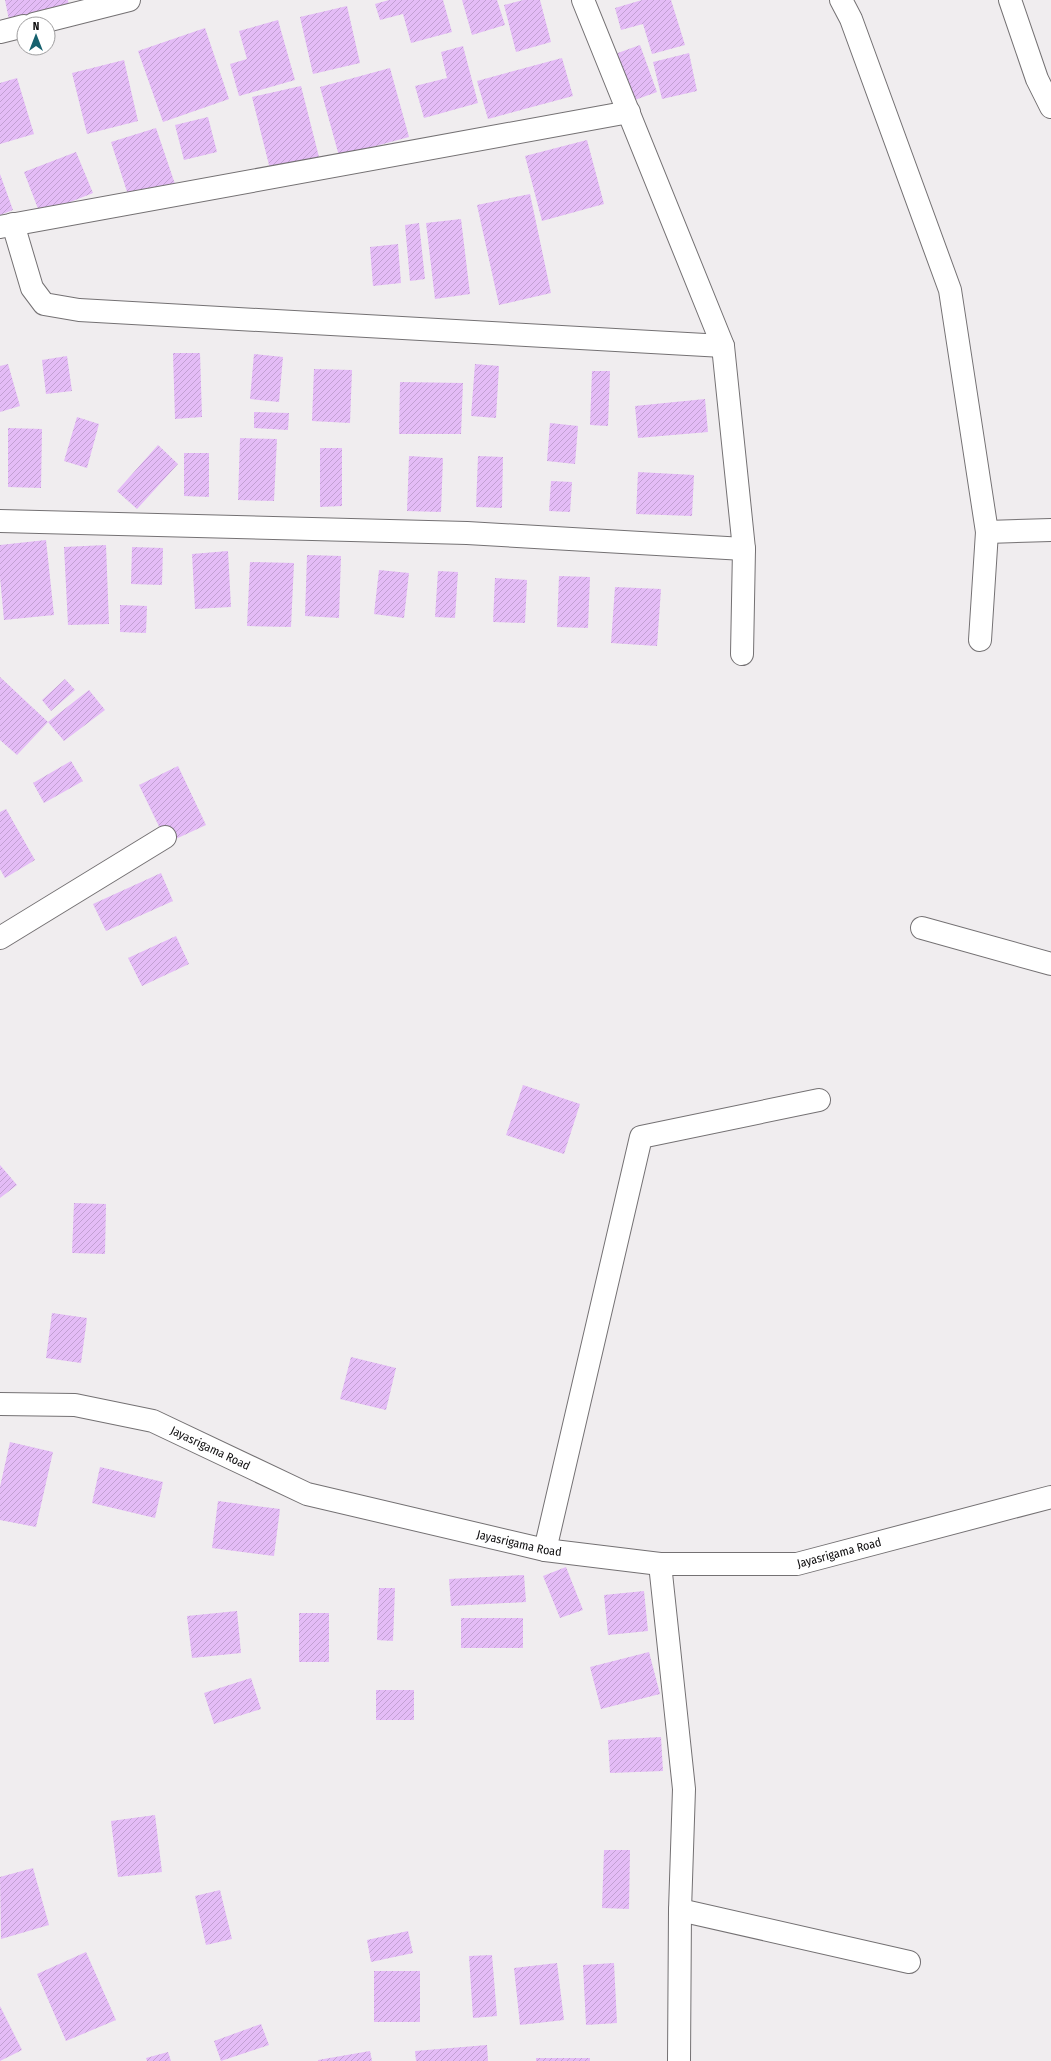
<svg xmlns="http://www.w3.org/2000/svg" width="1051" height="2061" font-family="'Fira Sans Condensed',sans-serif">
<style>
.building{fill:url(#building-hatch)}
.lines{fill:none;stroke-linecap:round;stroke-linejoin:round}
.minor-casing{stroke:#747173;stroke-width:24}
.minor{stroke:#fff;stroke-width:22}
.labels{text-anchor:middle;stroke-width:4;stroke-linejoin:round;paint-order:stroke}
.street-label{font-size:12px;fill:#0e0d0e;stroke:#fff}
</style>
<defs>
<pattern id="building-hatch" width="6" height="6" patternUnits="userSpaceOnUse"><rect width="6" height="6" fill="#e4bcf6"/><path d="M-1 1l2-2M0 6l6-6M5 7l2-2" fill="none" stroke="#c2a0d2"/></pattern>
</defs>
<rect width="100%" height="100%" fill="#f0edef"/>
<path class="building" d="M5 0H68L69 6 9 20Z
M389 0H443L452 32 411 43 403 14 380 20 375 4Z
M462 0H497L505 25 472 35Z
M523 0H540L551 42 516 52 504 5Z
M642 0H671L685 45 652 54 643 24 621 30 615 8Z
M347 6 360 63 313 74 300 17Z
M278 20 295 80 239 96 230 64 247 59 239 31Z
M205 28 229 99 163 122 138 51Z
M640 45 657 92 632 101 615 54Z
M463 46 478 103 424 118 415 86 447 78 441 52Z
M689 53 697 91 662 99 653 62Z
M562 58 573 96 488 119 477 81Z
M124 60 138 121 87 134 72 73Z
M390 68 409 137 339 156 320 87Z
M17 78 34 134 0 144V83Z
M301 86 319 157 270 169 252 97Z
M208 117 217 152 184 160 175 125Z
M156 128 175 184 129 198 111 142Z
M587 140 604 204 542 221 525 156Z
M76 152 93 193 40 214 24 172Z
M0 174 13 210 0 215Z
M530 194 551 293 499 305 477 205Z
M461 219 470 294 435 299 426 223Z
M419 223 425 279 410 281 405 225Z
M398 244 401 283 373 286 370 247Z
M173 353H200L202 417 175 419Z
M254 354 283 357 279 402 250 399Z
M67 356 72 391 46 394 42 360Z
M8 364 20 406 0 412V366Z
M475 364 499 366 496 418 471 416Z
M314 369 352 370 350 423 312 421Z
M592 371H610L608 426 590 425Z
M400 382 463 383 461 434H399Z
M705 399 708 432 638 438 635 406Z
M254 412 289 413 288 430 254 428Z
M77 417 99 424 87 468 64 461Z
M550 423 578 426 575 464 547 461Z
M8 428 42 429 41 488 8 487Z
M240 438 277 439 274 501 238 500Z
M158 445 178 464 137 509 117 491Z
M320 448H342V506L320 507Z
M184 453H209V497L184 496Z
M409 456 443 458 441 512 407 511Z
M478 456 503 457 502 508 476 507Z
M638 472 694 475 692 516 636 514Z
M551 481 572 482 570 512 549 511Z
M46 540 54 615 4 620 0 577V545Z
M106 545 109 624 68 625 64 547Z
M132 547 163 548 162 585 131 584Z
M228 551 231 607 195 609 192 554Z
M307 555 341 556 339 618 305 616Z
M250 562 294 563 291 627 247 626Z
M379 570 409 573 404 618 374 614Z
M438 571 458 572 455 618 435 617Z
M559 576 590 577 588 628 557 627Z
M495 578 527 580 525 623 493 622Z
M615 587 661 589 657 646 611 643Z
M120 605 147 606 146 633 120 632Z
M0 677 48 722 17 755 0 740Z
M65 679 75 690 51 711 42 700Z
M89 690 105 710 64 741 48 722Z
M71 761 83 781 44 803 33 783Z
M178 766 206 825 167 843 139 785Z
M6 809 35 860 5 878 0 869V812Z
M161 873 173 901 106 931 93 904Z
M176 936 189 964 142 986 128 958Z
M523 1085 580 1104 564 1154 506 1135Z
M0 1165 17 1185 0 1198Z
M74 1203 106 1204 105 1254 72 1253Z
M52 1313 87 1318 81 1363 46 1358Z
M351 1357 396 1368 386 1410 340 1399Z
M10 1442 53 1452 36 1527 0 1520V1487Z
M100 1467 163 1482 155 1518 92 1503Z
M218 1501 280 1509 274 1556 212 1548Z
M566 1567 583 1610 560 1618 543 1576Z
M524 1575 526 1602 451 1606 449 1579Z
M379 1588H395L393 1641 377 1640Z
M644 1591 648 1631 608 1635 604 1595Z
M237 1611 241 1653 192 1658 187 1616Z
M299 1613H329V1662H299Z
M461 1618H523V1648H461Z
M649 1652 660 1694 601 1709 590 1667Z
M251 1678 261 1709 214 1724 204 1693Z
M376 1690H414V1720H376Z
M661 1737 663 1771 610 1773 608 1740Z
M155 1815 162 1872 118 1877 111 1821Z
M604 1850H630L629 1909 602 1908Z
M33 1868 49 1925 1 1939 0 1877Z
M220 1890 232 1939 206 1945 195 1896Z
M408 1931 413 1953 371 1962 367 1940Z
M86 1952 116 2020 66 2041 37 1974Z
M492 1955 497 2016 473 2018 469 1956Z
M557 1963 564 2020 520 2025 514 1968Z
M614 1963 617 2023 586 2025 583 1965Z
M374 1971H420V2022H374Z
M0 2006 22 2050 0 2061Z
M261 2024 269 2045 221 2061 214 2041Z
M487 2045 488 2061H416L415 2051Z
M370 2051 372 2061H318V2060Z
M168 2052 171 2061H147L146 2058Z
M536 2058H590V2061H536Z"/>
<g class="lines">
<defs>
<g id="minor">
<path d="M841 0 851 19 950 290 987 532 1051 530"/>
<path d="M1010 0 1037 79 1051 107"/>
<path d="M34 24 129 0"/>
<path d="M0 32 24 26"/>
<path d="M13 224 32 288 44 304 79 310 723 346"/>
<path d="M0 227 629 112"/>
<path d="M0 521 467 533 744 549 723 346 583 0"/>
<path d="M980 640 987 532"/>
<path d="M742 654 744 549"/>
<path d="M922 928 1051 964"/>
<path d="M0 938 165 837"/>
<path id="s1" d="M0 1404 75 1405 153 1421 307 1494 545 1550 660 1564H797L1051 1497"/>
<path d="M545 1550 641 1137 819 1100"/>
<path d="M660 1564 684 1789 680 1910 679 2061"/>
<path d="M680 1910 909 1962"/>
</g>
</defs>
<use href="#minor" class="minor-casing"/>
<use href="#minor" class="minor"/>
</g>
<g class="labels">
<g class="street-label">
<text dy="4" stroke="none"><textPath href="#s1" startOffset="218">Jayasrigama Road</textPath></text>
<text dy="4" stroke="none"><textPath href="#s1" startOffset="543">Jayasrigama Road</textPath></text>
<text dy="4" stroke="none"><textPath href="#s1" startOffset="866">Jayasrigama Road</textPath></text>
</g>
</g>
<g transform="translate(36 36)"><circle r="19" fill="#ffffff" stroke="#9f9e9f"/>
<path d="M0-3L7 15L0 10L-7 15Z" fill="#16616e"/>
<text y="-6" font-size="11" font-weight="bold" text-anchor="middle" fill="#0e0d0e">N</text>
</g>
</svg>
